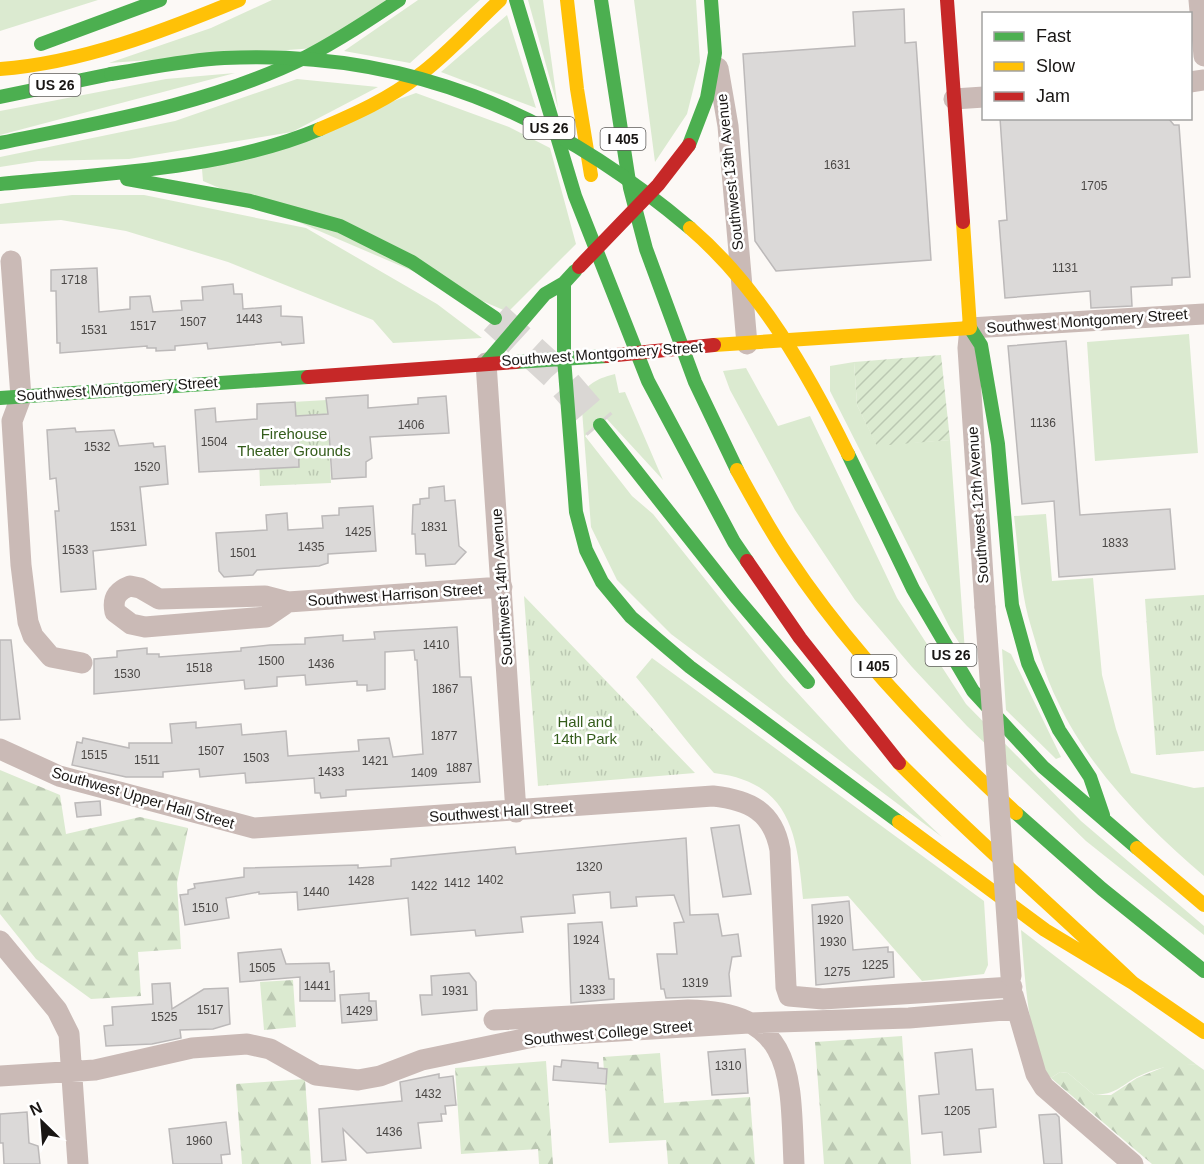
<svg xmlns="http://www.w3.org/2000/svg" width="1204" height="1164" font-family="Helvetica,sans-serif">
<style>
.grass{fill:#dbead0}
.forest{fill:url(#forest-firs)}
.park{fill:url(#park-tufts)}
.garden{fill:url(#garden-furrows)}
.building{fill:#dbd9d8;stroke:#bcb9b9;stroke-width:1.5}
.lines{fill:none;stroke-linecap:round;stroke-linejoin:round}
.highway-tunnel{stroke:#dad7d4;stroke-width:33;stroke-dasharray:33 16;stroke-linecap:butt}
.street{stroke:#cabab6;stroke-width:21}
.fast{stroke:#4caf50;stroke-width:14}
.slow{stroke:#ffc107;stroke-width:14}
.jam{stroke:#c62828;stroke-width:14}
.street-bridge{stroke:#cabab6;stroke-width:21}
.fast-bridge{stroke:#4caf50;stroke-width:14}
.slow-bridge{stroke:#ffc107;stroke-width:14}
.jam-bridge{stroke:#c62828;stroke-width:14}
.labels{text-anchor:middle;stroke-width:5;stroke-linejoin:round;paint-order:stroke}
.number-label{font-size:12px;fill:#4a4745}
.shield{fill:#fff;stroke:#5e5c5a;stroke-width:1.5}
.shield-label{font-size:14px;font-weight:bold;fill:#191614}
.street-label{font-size:15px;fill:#191614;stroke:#fff}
.park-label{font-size:15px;fill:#345c1b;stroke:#fff}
</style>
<defs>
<pattern id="forest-firs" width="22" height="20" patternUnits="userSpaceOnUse" patternTransform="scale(1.5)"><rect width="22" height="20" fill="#dbead0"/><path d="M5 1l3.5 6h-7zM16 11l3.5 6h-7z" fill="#bbc8b2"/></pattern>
<pattern id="park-tufts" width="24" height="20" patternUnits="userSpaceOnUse" patternTransform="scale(1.5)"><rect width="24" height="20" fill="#dbead0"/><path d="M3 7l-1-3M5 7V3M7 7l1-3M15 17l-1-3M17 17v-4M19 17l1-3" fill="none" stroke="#bbc8b2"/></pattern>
<pattern id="garden-furrows" width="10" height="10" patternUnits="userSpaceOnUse" patternTransform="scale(1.5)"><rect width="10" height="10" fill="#dbead0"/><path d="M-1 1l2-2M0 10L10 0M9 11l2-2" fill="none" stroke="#bbc8b2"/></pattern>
</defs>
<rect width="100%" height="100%" fill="#fcf9f6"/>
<path class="grass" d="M0 0H98L0 31Z
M272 0H388L315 48 109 63 211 28Z
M418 0H480L410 63 344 51Z
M528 0H543L558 108Z
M634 0H696L700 62 687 114 655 162Z
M507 15 536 108 441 72Z
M235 73 0 135V111L166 79Z
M297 79 378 87 292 132 129 159 38 161 0 167V157L175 121Z
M416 93 509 127 550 148 576 244 508 312 203 181 202 169Z
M72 195H144L306 228 437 304 482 338 393 343 373 320 228 262 126 231 61 220 0 224V204Z
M1189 334 1198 453 1095 461 1087 342Z
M854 362 857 405 877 445 950 440 965 652 951 630 830 391V366Z
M746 368 778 426 810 416 897 598 966 704 1081 821 1204 926V935L1086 841 967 726 912 667 855 600 795 510 730 390 723 371Z
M615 374 619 393 625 392 663 480 606 418 585 436 632 496 653 514 784 678 849 749 942 837 671 634 617 580 591 527 581 397C588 382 600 378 615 374Z
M1046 514 1052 581 1093 578 1102 675 1116 729 1131 773 1194 788 1204 787V876C1149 829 1089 769 1058 702 1045 676 1036 644 1028 616 1020 584 1018 548 1014 516Z
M1002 649 1011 654 1061 757 1056 759 1006 710Z
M652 658 984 901 988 965 984 974 922 981 848 896 803 899C797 833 790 782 714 773 686 742 663 709 636 677Z
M1021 930 1197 1065C1175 1064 1158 1067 1137 1077 1119 1087 1116 1094 1094 1095L1068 1073 1060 1072 1051 1078C1028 1053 1024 964 1021 930Z"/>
<path class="forest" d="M0 770 60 795 66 834 140 817 188 828 177 883 181 949 138 952 141 996 91 999 36 959 0 914Z
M293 980 296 1027 264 1030 260 982Z
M902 1036 911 1164H824L815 1042Z
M660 1053 664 1103 750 1097 755 1164H668L666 1140 609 1143 603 1057Z
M546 1061 553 1164H539L538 1149 461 1154 455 1068Z
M1174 1063 1197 1065 1204 1070V1164H1152L1051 1078 1060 1072 1068 1073 1094 1095H1111L1137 1078Z
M305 1079 311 1164H242L236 1084Z"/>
<path class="park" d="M327 400 331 483 260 486 257 404Z
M1204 595V751L1156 755 1145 599Z
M524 596 695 773 538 786Z"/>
<path class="garden" d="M941 355 950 440 877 446 857 405 854 362Z"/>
<path class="building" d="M904 9 905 43 916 42 931 260 776 271 755 241 743 54 855 46 853 12Z
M1000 118H1168L1174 125H1179L1190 277 1172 278V285L1131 287 1132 306 1091 308 1090 291 1005 298 999 221 1007 220Z
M97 268 99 312 130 309V297L150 296 153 312 182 310 181 301 203 300 202 287 233 284 234 294H242L243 309 281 306V316L302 317 304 343 282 345 281 342 208 349 207 343 175 346V350L156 351V348H147V346L60 353V343H57L56 291H51V270Z
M1066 341 1080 515 1170 509 1175 569 1059 577 1054 501 1022 504 1008 346Z
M368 395V408L418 404V398L446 396 449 433 370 437 372 458 366 462V477L332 479 329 432 298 434 299 467 199 472 195 410 215 408 216 422 257 419V404L295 402 296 416 328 414 326 398Z
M75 428 76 432 114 430 119 446 153 443 154 447 165 446 168 484 140 487 146 545 93 551 96 589 61 592 55 511H59L56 478 50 479 47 430Z
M444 486 445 501 455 500 459 546 466 552 455 564 426 566 425 554H416L415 534H412L413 505 420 504V499L429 498V488Z
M373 506 376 551 328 554V563L319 566 257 570 253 575 224 577 219 571 216 533 267 530 266 515 287 513 288 530 323 528 322 516 339 515V508Z
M457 627 460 677H471L480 782 346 790V796L321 798 320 793H315L314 778 246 783 245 773 200 777 199 769 163 772V777H126L72 765 77 742 82 743 83 738 129 748V743H172L170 724 196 722V728L241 724 242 735 286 731 288 756 359 751 358 740 389 738 393 757 423 754 417 660H415L414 650 385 652V689L367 691V685H357V681L306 685 305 675 277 677V686L245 689 244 680 94 694V659L117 657V651L147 648V654H159V657L241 651V648L270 645 305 644V638L343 635V641L375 639 374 632Z
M0 640H11L20 719 0 720Z
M100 801 101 815 77 817 75 803Z
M739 825 751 894 723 897 711 828Z
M686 838 690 915 718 914 722 936 738 934 741 956 732 957 729 974 731 996 666 998 664 989H661L657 954H677L674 923 684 922 674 895 636 897 637 906 611 908 610 892 573 895 575 913 521 917 523 932 476 936 475 930 411 935 408 898 298 910 297 892 259 894V892L226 898 229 918 185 925 180 895 188 894V890L195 888 194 884 244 877V868L358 865V868L391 866V859L515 847 516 854Z
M849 901 853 950 888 947V952H893L894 977 816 985 812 905Z
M602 922 609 979H614V999L571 1003 568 924Z
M281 949 286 964 329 963 330 972 334 971 335 1001H300V977L240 982 238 953Z
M469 973 476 982 477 1010 422 1015 420 995H432L431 976Z
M170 983 172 1009 204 989 228 988 230 1024 213 1029 180 1030 181 1038 152 1044 106 1046 104 1026 113 1025 112 1007 153 1004 152 984Z
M369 993V1001H376L377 1020 342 1023 340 995Z
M745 1049 748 1093 712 1095 708 1052Z
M972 1049 976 1090 993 1089 996 1127 979 1129 981 1152 944 1155 942 1132 922 1134 919 1096 939 1094 935 1053Z
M562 1060 598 1063V1068L607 1069 606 1084 553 1080 554 1066 561 1067Z
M439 1074V1078L453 1076 456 1105 445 1106 446 1114H441L442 1121 418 1123 421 1148 367 1153 343 1129 346 1160 322 1162 319 1109 402 1101 400 1082Z
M27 1112 29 1143 38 1146 40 1164H4L3 1143H0V1114Z
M1056 1114 1059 1117 1062 1164H1044L1039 1115Z
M226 1122 230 1154 221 1155 222 1164H173L169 1129Z"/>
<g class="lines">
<path class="highway-tunnel" d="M495 318 555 373 600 425"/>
<path class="street" d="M1199 0 1204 56
M718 68 728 126 747 344
M1190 82 1204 80
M954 99 984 97
M11 261 21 397 12 421 21 565 28 622 33 636 51 657 82 663
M486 363 516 812
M130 586 140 588 159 599 265 596 288 602 266 617 145 627 131 624 115 612C112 598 117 591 130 586Z
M288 602 502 587
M985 607 968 348 970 328 1204 314
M0 749 59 776 254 828 713 796C749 800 773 811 780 850L786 987 789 996 823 999 1012 987
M0 941 57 1010 69 1034 78 1164
M1013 995 1036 1074 1044 1087 1133 1164
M494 1020 688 1010C797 1012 790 1078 794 1164
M0 1076 95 1070 192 1048 247 1044 270 1049 316 1075 358 1080 380 1076 422 1060 538 1036 749 1023 909 1018 1016 1009"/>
<path class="fast" d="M516 0 575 196 648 381 734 542 747 561
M601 0 630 188 646 249 695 382 737 470
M41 44 160 0
M0 97 111 74
M0 143C103 122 211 104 306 57 339 40 369 20 399 0
M689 145 707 98 715 53 711 0
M127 179 250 201 340 226 412 262 495 318
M0 184C101 174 226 169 320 129
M970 328 981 345 998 444 1012 605 1028 663 1059 730 1090 777 1103 815
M564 358V283L575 271
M564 358 576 512 586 550 602 582 631 617 690 667 899 822
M516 362 607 356
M486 363 545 294 564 283
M0 398 308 377
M600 425 735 596 808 682
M848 454 913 589 973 691 1043 767 1137 848
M1016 813 1102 889 1204 971"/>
<path class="slow" d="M567 0 577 89 591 175
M0 69C82 63 164 31 239 0
M320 129C355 114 389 99 418 76 448 54 473 25 500 0
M714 345 970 328 963 222
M737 470C753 499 769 529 788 557 848 648 935 739 1016 813
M899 763C975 839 1055 909 1133 983
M899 822 1045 930 1133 983 1204 1032
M1137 848 1204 905"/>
<path class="jam" d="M947 0 963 222
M308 377 516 362
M747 561 800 638 899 763"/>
<path class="street-bridge" d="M985 607 1011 976"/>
<path class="fast-bridge" d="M111 74C148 68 186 60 224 58 406 49 553 112 690 228"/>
<path class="slow-bridge" d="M690 228C760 288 808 373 848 454"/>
<path class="jam-bridge" d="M579 267 658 185 689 145
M607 356 714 345"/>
</g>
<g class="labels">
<g class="number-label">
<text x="837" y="169">1631</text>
<text x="1094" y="190">1705</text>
<text x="1065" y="272">1131</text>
<text x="74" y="284">1718</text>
<text x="249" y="323">1443</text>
<text x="193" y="326">1507</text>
<text x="143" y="330">1517</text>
<text x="94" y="334">1531</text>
<text x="1043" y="427">1136</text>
<text x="411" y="429">1406</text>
<text x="214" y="446">1504</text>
<text x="97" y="451">1532</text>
<text x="147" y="471">1520</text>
<text x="123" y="531">1531</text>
<text x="434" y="531">1831</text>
<text x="358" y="536">1425</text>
<text x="1115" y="547">1833</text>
<text x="311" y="551">1435</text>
<text x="75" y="554">1533</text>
<text x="243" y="557">1501</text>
<text x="436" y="649">1410</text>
<text x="271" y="665">1500</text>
<text x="321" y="668">1436</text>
<text x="199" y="672">1518</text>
<text x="127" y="678">1530</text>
<text x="445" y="693">1867</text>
<text x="444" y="740">1877</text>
<text x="211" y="755">1507</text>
<text x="94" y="759">1515</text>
<text x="256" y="762">1503</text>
<text x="147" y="764">1511</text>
<text x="375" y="765">1421</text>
<text x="459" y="772">1887</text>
<text x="331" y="776">1433</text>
<text x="424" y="777">1409</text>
<text x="589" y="871">1320</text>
<text x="490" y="884">1402</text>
<text x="361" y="885">1428</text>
<text x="457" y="887">1412</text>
<text x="424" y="890">1422</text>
<text x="316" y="896">1440</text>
<text x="205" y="912">1510</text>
<text x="830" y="924">1920</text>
<text x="586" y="944">1924</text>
<text x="833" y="946">1930</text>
<text x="875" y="969">1225</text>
<text x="262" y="972">1505</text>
<text x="837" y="976">1275</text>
<text x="695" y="987">1319</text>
<text x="317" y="990">1441</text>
<text x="592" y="994">1333</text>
<text x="455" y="995">1931</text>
<text x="210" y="1014">1517</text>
<text x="359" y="1015">1429</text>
<text x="164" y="1021">1525</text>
<text x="728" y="1070">1310</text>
<text x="428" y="1098">1432</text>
<text x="957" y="1115">1205</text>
<text x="389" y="1136">1436</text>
<text x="199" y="1145">1960</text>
</g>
<g class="shield">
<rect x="29.5" y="74" width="51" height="22" rx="4.5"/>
<rect x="523.5" y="117" width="51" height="22" rx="4.5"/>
<rect x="600.5" y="128" width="45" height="22" rx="4.5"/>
<rect x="925.5" y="644" width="51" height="22" rx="4.5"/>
<rect x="851.5" y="655" width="45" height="22" rx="4.5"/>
</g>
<g class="shield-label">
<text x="55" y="90">US 26</text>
<text x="549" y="133">US 26</text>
<text x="623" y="144">I 405</text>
<text x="951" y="660">US 26</text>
<text x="874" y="671">I 405</text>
</g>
<g class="street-label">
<text transform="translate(730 172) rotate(-96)" y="5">Southwest 13th Avenue</text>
<text transform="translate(1087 321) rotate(-4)" y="5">Southwest Montgomery Street</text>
<text transform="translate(602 354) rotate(-4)" y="5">Southwest Montgomery Street</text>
<text transform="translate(117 389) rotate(-4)" y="5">Southwest Montgomery Street</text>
<text transform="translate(978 505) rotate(-94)" y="5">Southwest 12th Avenue</text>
<text transform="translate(502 587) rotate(-94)" y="5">Southwest 14th Avenue</text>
<text transform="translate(395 595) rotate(-4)" y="5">Southwest Harrison Street</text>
<text transform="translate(143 798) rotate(16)" y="5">Southwest Upper Hall Street</text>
<text transform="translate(501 812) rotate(-4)" y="5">Southwest Hall Street</text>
<text transform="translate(608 1033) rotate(-5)" y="5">Southwest College Street</text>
</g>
<g class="park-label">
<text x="294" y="439">Firehouse<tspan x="294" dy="17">Theater Grounds</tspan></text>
<text x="585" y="727">Hall and<tspan x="585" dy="17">14th Park</tspan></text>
</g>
</g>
<rect x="982" y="12" width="210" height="108" fill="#ffffff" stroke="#a3a2a1" stroke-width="1.5"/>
<rect x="994" y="32" width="30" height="9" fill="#4caf50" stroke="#a3a2a1" stroke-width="1.5"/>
<text x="1036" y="42" font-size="18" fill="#191614">Fast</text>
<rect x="994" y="62" width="30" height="9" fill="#ffc107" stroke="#a3a2a1" stroke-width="1.5"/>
<text x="1036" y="72" font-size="18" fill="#191614">Slow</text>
<rect x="994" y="92" width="30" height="9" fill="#c62828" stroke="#a3a2a1" stroke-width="1.5"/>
<text x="1036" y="102" font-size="18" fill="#191614">Jam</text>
<g transform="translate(42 1122) rotate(335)" stroke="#ffffff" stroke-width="4.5" paint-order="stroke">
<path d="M0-4.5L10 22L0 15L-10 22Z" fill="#191614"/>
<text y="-9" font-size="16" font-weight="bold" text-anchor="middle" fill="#191614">N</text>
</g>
</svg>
